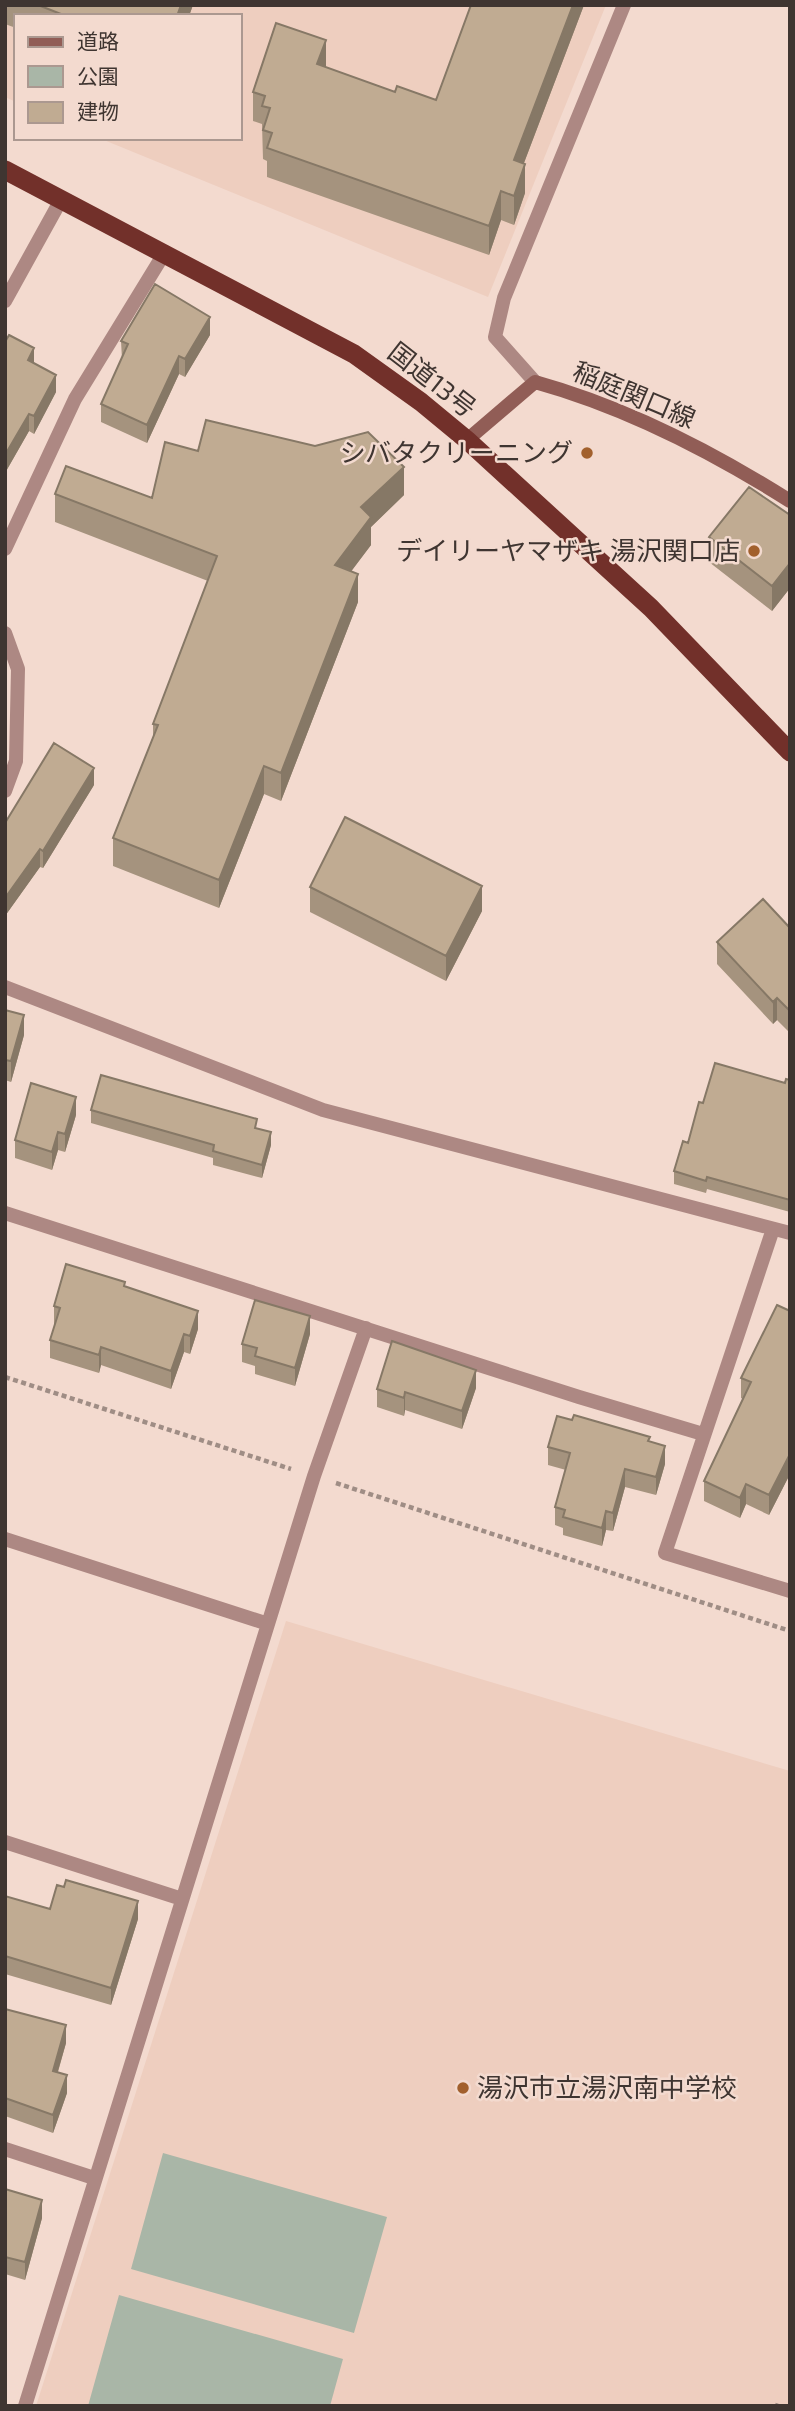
<svg xmlns="http://www.w3.org/2000/svg" width="795" height="2411" font-family="'Exo 2','Noto Sans JP',sans-serif">
<style>
.built{fill:#eecebf}
.green{fill:#a9b6a7}
.lines{fill:none;stroke-linecap:round;stroke-linejoin:round}
.path{stroke:#9f8d85;stroke-width:4.5;stroke-dasharray:5 3.5;stroke-linecap:butt}
.minor{stroke:#ad8883;stroke-width:14}
.secondary{stroke:#915d56;stroke-width:14}
.trunk{stroke:#72302a;stroke-width:19}
.wall{fill:#a5937e}
.shaded-wall{fill:#867866}
.building{fill:#c0ab92;stroke:#867866;stroke-width:2}
.poi-dot{fill:#a2602d;stroke:#f3dacf;stroke-width:2.5}
.labels{text-anchor:middle;stroke-width:5;stroke-linejoin:round;paint-order:stroke}
.street-label{font-size:26px;fill:#3f3531;stroke:#f3dacf}
.poi-label{font-size:26px;fill:#3f3531;stroke:#f3dacf;text-anchor:end}
</style>
<rect width="100%" height="100%" fill="#f3dacf"/>
<path class="built" d="M5 5H606L488 297 99 138H240V16H16V102L5 97Z
M286 1621 790 1771V2406H36Z"/>
<path class="green" d="M163 2153 387 2217 354 2333 131 2269Z
M119 2295 343 2359 330 2406H88Z"/>
<g class="lines">
<path class="path" d="M5 1377 291 1469
M336 1483 790 1631
M775 2405 778 2406"/>
<path class="minor" d="M5 301 62 198
M535 382 495 337 504 298 624 5
M5 549 75 399 165 252
M5 633 18 669 16 761 5 791
M5 987 323 1110 790 1233
M5 1213 579 1397 703 1434
M773 1229 665 1553 790 1591
M5 1539 268 1624
M5 1842 182 1899
M5 2149 94 2178
M25 2406 314 1476 366 1328"/>
<path class="secondary" d="M467 440 535 382C625 407 711 451 790 501"/>
<path class="trunk" d="M5 170 354 354 421 402 467 440 651 608 790 752"/>
</g>
<path class="wall" d="M5 5H193L189 16H16V28L5 24Z
M471 5H584L524 163 525 193 514 225 501 220 489 255 267 177V161L263 159 262 124 253 121V92L326 68 395 92 436 100Z
M210 335 185 377 179 374 147 443 101 422V404L122 359 121 341Z
M34 363 56 392 34 434 29 431 5 473Z
M198 451 404 495 371 527V545L351 571 358 602 281 801 264 794 219 908 113 866V838L153 737V724L208 581 55 522V494L152 498Z
M790 515V588L772 611 709 562V537Z
M94 785 43 868 40 867 5 916V823Z
M310 887 482 911 446 981 310 912Z
M790 928V1033L777 1020 773 1024 717 964V942Z
M5 1003 7 1010 24 1035 11 1082 5 1080Z
M790 1080V1212L707 1189 706 1193 674 1184V1171L688 1143 703 1103 785 1083Z
M91 1110 257 1128 271 1145 262 1178 213 1165V1158L91 1123Z
M76 1115 65 1152 58 1150 52 1170 15 1158V1140Z
M125 1286 198 1329 190 1354 184 1352 171 1389 101 1365 99 1373 50 1358V1340L55 1324H54V1306Z
M790 1311V1474L769 1515 746 1504 740 1518 704 1501V1481L743 1399 741 1398V1378Z
M310 1334 295 1386 255 1374V1366L242 1362V1344Z
M476 1388 462 1429 405 1410 404 1416 377 1407V1389Z
M650 1442 665 1464 656 1495 625 1487 613 1531 606 1530 602 1546 563 1535V1528L555 1525V1507L566 1470 548 1465V1447Z
M5 1896 50 1909 138 1919 111 2005 5 1974Z
M5 2009 66 2043 58 2072 67 2093 53 2133 5 2116Z
M5 2189 42 2218 25 2280 5 2274Z"/>
<path class="shaded-wall" d="M181 5H193L189 16H177Z
M573 5H584L514 189V160Z
M326 40V69L317 64Z
M525 164V193L514 225V196Z
M501 191V220L489 255V226Z
M210 317V335L185 377V359Z
M34 348V366L28 360Z
M179 356V374L147 443V425Z
M56 375V392L34 434V416Z
M29 414V431L5 473V455Z
M404 467V495L371 527V545L335 593V565L361 507Z
M790 563V588L772 611V586Z
M358 574V602L281 801V773Z
M264 766V794L219 908V880Z
M94 768V785L43 868V851Z
M40 849V867L5 916V898Z
M482 886V911L446 981V956Z
M777 998V1020L773 1024V1002Z
M24 1015V1035L11 1082V1061Z
M76 1097V1115L65 1152V1134Z
M58 1132V1150L52 1170V1152Z
M271 1132V1145L262 1178V1165Z
M198 1311V1329L190 1354V1336Z
M310 1316V1334L295 1386V1368Z
M184 1334V1352L171 1389V1371Z
M101 1347V1365L99 1373V1355Z
M476 1370V1388L462 1429V1411Z
M405 1392V1410L404 1416V1398Z
M665 1446V1464L656 1495V1477Z
M790 1454V1474L769 1515V1495Z
M625 1469V1487L613 1531V1513Z
M746 1484V1504L740 1518V1498Z
M606 1511V1530L602 1546V1528Z
M138 1901V1919L111 2005V1988Z
M66 2025V2043L53 2088V2071Z
M67 2075V2093L53 2133V2115Z
M42 2200V2218L25 2280V2262Z"/>
<path class="building" d="M38 5H181L177 16H66Z
M471 5H573L514 160 525 164 514 196 501 191 489 226 267 148 272 133 263 130 270 108 262 106 265 96 253 92 276 23 326 40 317 64 395 92 397 86 436 100Z
M155 284 210 317 185 359 179 356 147 425 101 404 128 344 121 341Z
M9 335 34 348 28 360 56 375 34 416 29 414 5 455V342Z
M206 420 315 446 368 432 404 467 361 507 371 517 335 565 358 574 281 773 264 766 219 880 113 838 158 725 153 724 217 556 55 494 66 466 152 498 165 442 198 451Z
M749 487 790 515V563L772 586 709 537Z
M54 743 94 768 43 851 40 849 5 898V823Z
M345 817 482 886 446 956 310 887Z
M763 899 790 928V1011L777 998 773 1002 717 942Z
M5 1010 24 1015 11 1061 5 1060Z
M715 1063 785 1083 786 1079 790 1080V1200L707 1177 706 1181 674 1171 683 1141 688 1143 699 1102 703 1103Z
M101 1075 257 1119 255 1128 271 1132 262 1165 213 1151 214 1145 91 1110Z
M31 1083 76 1097 65 1134 58 1132 52 1152 15 1140Z
M66 1264 125 1282 124 1286 198 1311 190 1336 184 1334 171 1371 101 1347 99 1355 50 1340 60 1308 54 1306Z
M255 1300 310 1316 295 1368 255 1356 257 1348 242 1344Z
M777 1305 790 1311V1454L769 1495 746 1484 740 1498 704 1481 751 1382 741 1378Z
M392 1341 476 1370 462 1411 405 1392 404 1398 377 1389Z
M574 1415 650 1437 648 1441 665 1446 656 1477 625 1469 613 1513 606 1511 602 1528 563 1517 565 1510 555 1507 570 1453 548 1447 557 1416 572 1420Z
M66 1880 138 1901 111 1988 5 1956V1896L50 1909 57 1885 64 1887Z
M5 2009 66 2025 53 2071 67 2075 53 2115 5 2098Z
M5 2189 42 2200 25 2262 5 2257Z"/>
<g class="poi-dot">
<circle cx="587" cy="453" r="7"/>
<circle cx="754" cy="551" r="7"/>
<circle cx="463" cy="2088" r="7"/>
</g>
<g class="labels">
<g class="street-label">
<text transform="translate(432 380) rotate(38)" y="9">国道13号</text>
<text transform="translate(634 395) rotate(23)" y="9">稲庭関口線</text>
</g>
<g class="poi-label">
<text x="573" y="462">シバタクリーニング</text>
<text x="740" y="560">デイリーヤマザキ 湯沢関口店</text>
<text x="477" y="2097" text-anchor="start">湯沢市立湯沢南中学校</text>
</g>
</g>
<rect width="795" height="2411" fill="none" stroke="#3f3531" stroke-width="14"/>
<rect x="14" y="14" width="228" height="126" fill="#f3dacf" stroke="#ab9890" stroke-width="2"/>
<rect x="28" y="37" width="35" height="10" fill="#915d56" stroke="#ab9890" stroke-width="2"/>
<text x="77" y="49" font-size="21" fill="#3f3531">道路</text>
<rect x="28" y="66" width="35" height="21" fill="#a9b6a7" stroke="#ab9890" stroke-width="2"/>
<text x="77" y="84" font-size="21" fill="#3f3531">公園</text>
<rect x="28" y="102" width="35" height="21" fill="#c0ab92" stroke="#ab9890" stroke-width="2"/>
<text x="77" y="119" font-size="21" fill="#3f3531">建物</text>
</svg>
